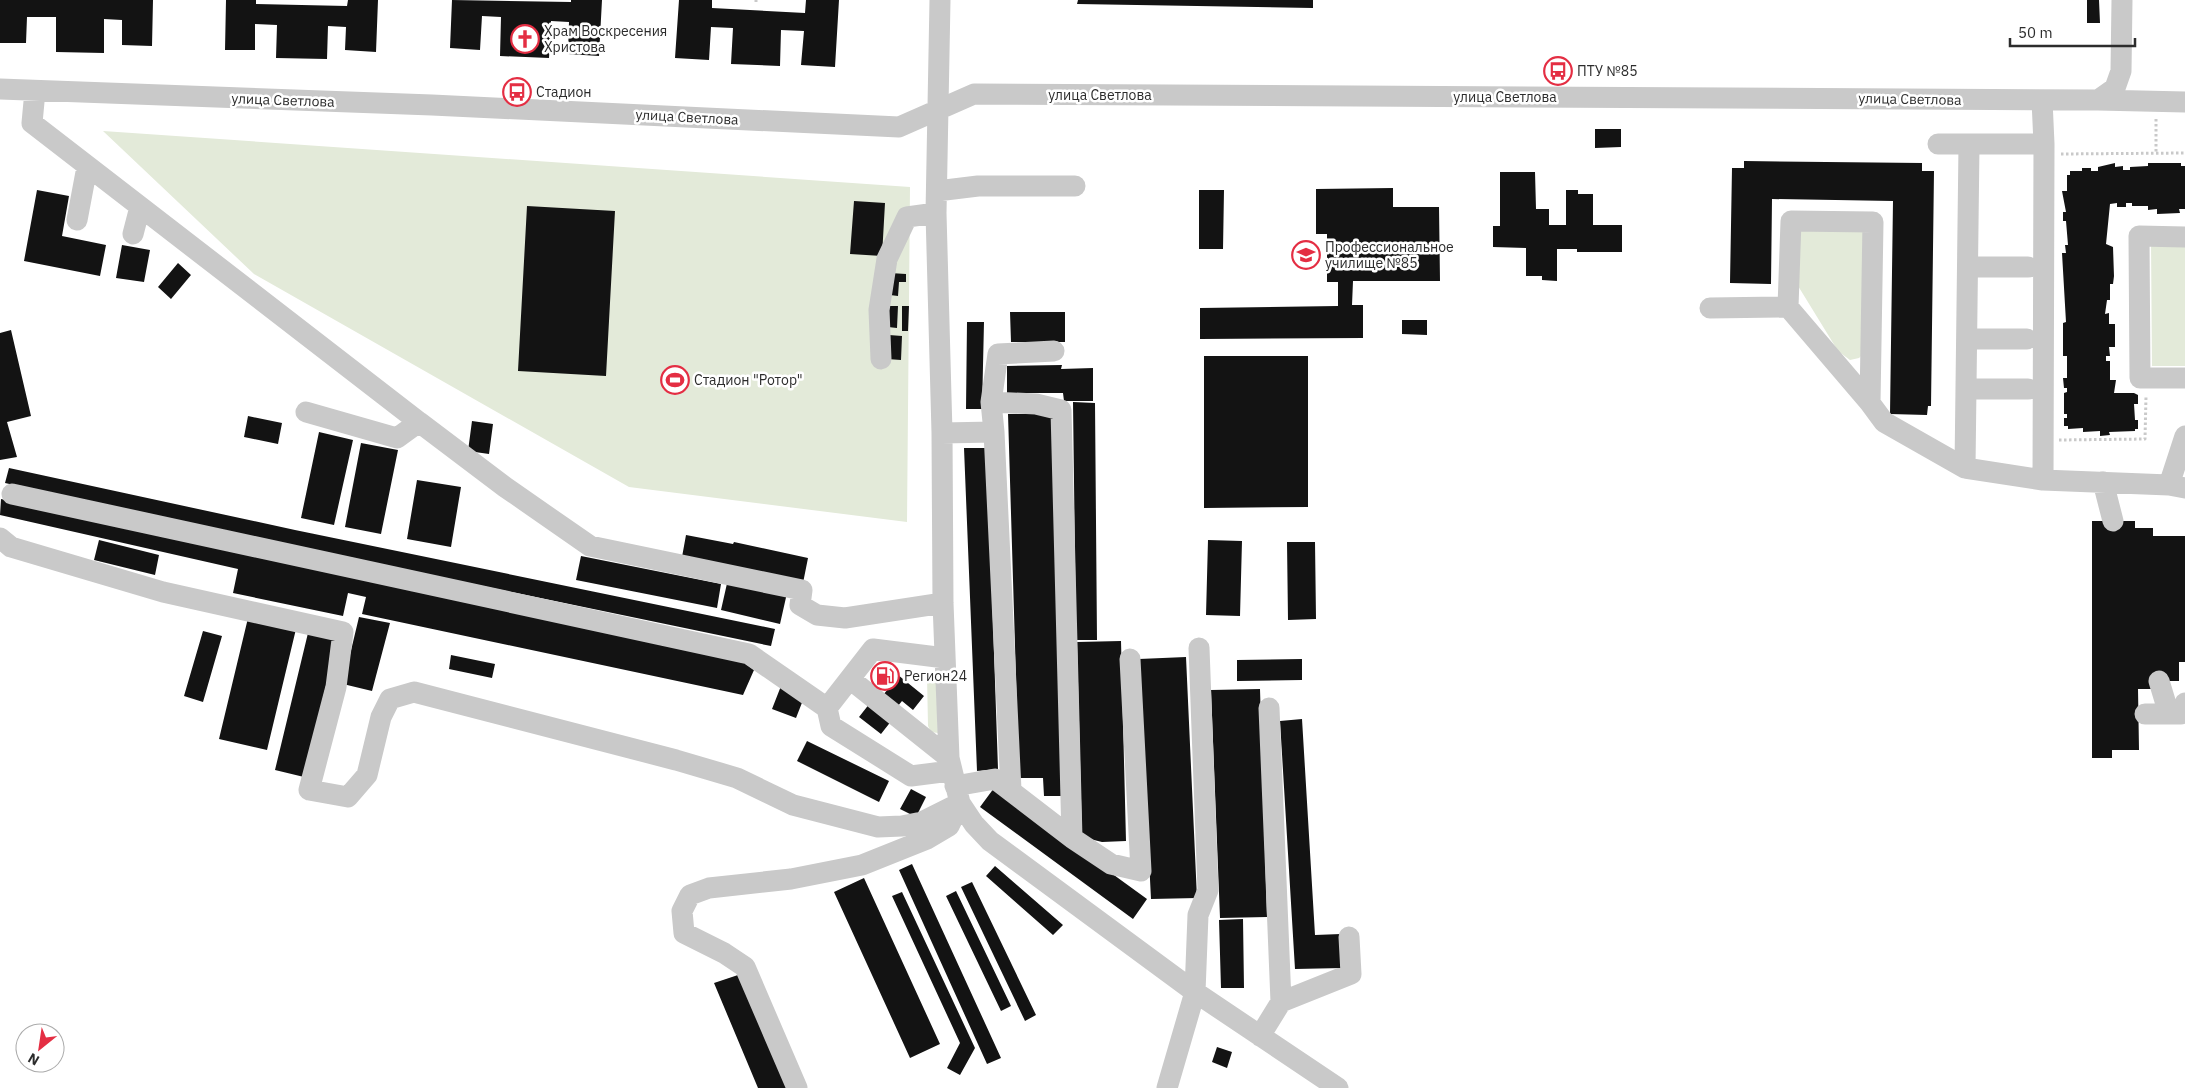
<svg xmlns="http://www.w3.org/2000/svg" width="2185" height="1088" font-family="'IBM Plex Sans',sans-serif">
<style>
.green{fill:#e3ead9}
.building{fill:#131313}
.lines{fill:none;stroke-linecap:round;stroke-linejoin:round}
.path{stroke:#c9c9c9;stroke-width:3;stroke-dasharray:2.5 2.5;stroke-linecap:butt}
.minor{stroke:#c9c9c9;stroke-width:21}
.labels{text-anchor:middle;stroke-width:5;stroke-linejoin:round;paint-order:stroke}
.poi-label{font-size:14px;fill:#2c2c2c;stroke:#fff;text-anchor:start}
.street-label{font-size:14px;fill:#2c2c2c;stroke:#fff}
</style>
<rect width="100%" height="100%" fill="#fff"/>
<path class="green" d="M103 131 910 187 907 522 629 487 254 274Z
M1799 229 1865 230V352L1859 358 1850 360 1838 351 1795 281Z
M2151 242H2185V366H2152Z
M929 671 936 674 938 733 931 732 928 726 927 676Z"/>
<path class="building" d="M0 0H153L152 46 122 45V20L104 19V53L56 52V17H27L26 43H0Z
M226 0H256V4L347 6 348 0H378L376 52 345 50 346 27 328 26 327 59 276 58 277 25 255 24V50H225Z
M452 0 571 2V0H602L599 56 568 54 569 22 551 21 549 58 500 56 501 17 482 16 480 50 450 48Z
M679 0H712V8L805 13 806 0H839L835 67 801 65 804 31 781 30 780 66 731 64 733 28 711 27 709 60 675 58Z
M1078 0H1313V8L1077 4Z
M2087 0H2099L2100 23H2087Z
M1595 129H1621V147L1595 148Z
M1744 161 1922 163V171H1934L1931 406H1928L1927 415 1890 414 1893 201 1772 199 1771 284 1730 283 1732 168H1744Z
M2115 163V167L2123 166V170H2130V167L2148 166V163H2181V166H2185V209H2179L2180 213 2157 214V209L2148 210V206H2132V203H2126V207H2117V203L2110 204 2106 244 2113 247 2114 276 2113 284H2110V300H2107L2105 314 2109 313V324H2115V347H2109L2110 356H2106V361H2110V380H2116L2114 393H2134L2138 395V404H2134L2135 420H2138V429H2135V431L2109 432 2110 435 2100 436V431L2083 432V428L2068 429V426H2064V418H2067V414H2064V393L2067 392V388H2064L2063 378H2067V356H2063V323L2066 322 2062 253H2066L2065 245H2068L2066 221H2063V212H2066L2062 191H2067V175H2070V171H2082V168H2091V171H2098V167Z
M1500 172H1535L1536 209H1549V225H1566V190H1578V194H1593V225H1622V252H1577V249H1557V281L1542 280V276H1526V248L1493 247V226H1500Z
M1393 188V207H1439L1440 281H1353L1352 305H1363V338L1200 339V308L1338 306V282H1327V234H1316V189Z
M37 190 69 196 62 236 106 245 100 276 24 261Z
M1199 190H1224L1223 249H1199Z
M854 201 885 203 882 256 850 254Z
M527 206 615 211 606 376 518 371Z
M122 245 150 250 144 282 116 278Z
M178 263 191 275 171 299 158 287Z
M890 273 906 274V282H899L898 296 890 295Z
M889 306H898L897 328 888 327Z
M902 306H909L908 331H902Z
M1010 312H1065V342H1011Z
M1402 320H1427V335L1402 334Z
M967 322H984L982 409H966Z
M11 330 31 416 7 422 17 457 0 460V333Z
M889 335 902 336 901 360 887 359Z
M1204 356H1308V507L1204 508Z
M1062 365 1061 369 1093 368V401H1064L1063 393H1007V366Z
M1073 402 1095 403 1097 640H1076Z
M1008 414H1053L1064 796H1044L1043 778H1019Z
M248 416 282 423 278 444 244 437Z
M472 421 493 424 489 454 468 451Z
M319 432 353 440 334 525 301 518Z
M361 443 398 450 381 534 345 527Z
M964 448H987L998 769 977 771Z
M9 468 295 530 775 629 771 646 290 546 5 483Z
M417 480 461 487 451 547 407 539Z
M1 499 738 658 754 670 743 695 362 614 366 597 348 593 343 616 233 593 238 569 0 515Z
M2092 521H2135V528H2153V536H2185V662H2179V681H2154V689H2138L2139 750H2112V758H2092Z
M686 535 733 544 734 542 808 558 803 583 682 557Z
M99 540 159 555 155 575 94 560Z
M1208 540 1242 541 1240 616 1206 615Z
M1287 542H1315L1316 619 1288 620Z
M581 556 721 584 717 608 576 580Z
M728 579 787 593 780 624 721 610Z
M359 617 390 623 372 691 343 684Z
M248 618 296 629 267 750 219 739Z
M203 631 222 636 203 702 184 696Z
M308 633 337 640 304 777 275 770Z
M1121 641 1126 841 1102 842 1082 837 1077 642Z
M451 655 495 664 492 678 449 669Z
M1186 657 1197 898 1151 899 1139 659Z
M1302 659V680L1237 681V660Z
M887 666 924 696 913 710 902 701 889 717 892 720 881 734 859 717 870 703 874 706 888 689 876 680Z
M781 686 805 695 796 718 772 709Z
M1260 689 1267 917 1220 918 1211 690Z
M1302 719 1315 935 1341 934 1343 968 1295 969 1280 721Z
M807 741 889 781 879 802 797 761Z
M994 788 1147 899 1133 919 980 807Z
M911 789 926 797 916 817 900 809Z
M912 864 1001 1058 987 1064 899 870Z
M995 866 1063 925 1053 935 986 876Z
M864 878 940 1044 910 1058 834 892Z
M972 882 1036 1015 1025 1021 961 887Z
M956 891 1011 1006 1001 1011 946 896Z
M902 892 975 1048 960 1075 947 1068 960 1043 892 896Z
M1243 919 1244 988H1221L1219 920Z
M741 974 789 1088H758L714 983Z
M1217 1047 1232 1052 1227 1068 1212 1062Z"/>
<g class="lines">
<path class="path" d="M756 0V2
M2156 119V154
M2061 154 2185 153
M2059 440 2145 439 2146 396"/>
<path class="minor" d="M940 0 936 213 942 433 943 603 949 758 960 803 974 824 990 841 1195 992 1338 1088
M0 89 432 105 899 127 974 94 2098 100 2115 88 2121 71 2122 0
M35 91 32 123 419 422
M2098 100 2185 102
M1938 144H2044L2042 100
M2044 144 2043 480 2169 485 2185 488
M937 191 978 186H1075
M77 220 87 167
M133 234 140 207
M2185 237 2139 236 2140 378H2185
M1968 267H2028
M1788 307 1791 221 1873 222 1870 403
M1710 308 1788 307 1870 403 1884 422 1965 468 2043 480
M1967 339H2027
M881 359 879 310 887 259 907 217 936 213
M1966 389H2028
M306 412 397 438 419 422 505 487 590 546 802 590 800 605 817 615 845 618 943 603
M994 432 1011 790
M942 433 994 432 991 402 998 354 1054 351
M1965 468 1969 145
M2103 482 2113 521
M2169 485 2185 436
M12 494 749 654 827 708 831 726 911 776 950 771
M0 538 11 547 163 592 343 632 336 687 309 790 348 797 367 775 381 717 390 699 414 692 676 760 737 778 793 805 878 827 902 826 922 822 960 803
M850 679 949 758
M2159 681 2169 714
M827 708 873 649 945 658
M2145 714H2181L2185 703
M955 786 995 779 1072 838 1061 410 1036 404 991 402
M1072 838 1111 864 1141 871 1130 659
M1281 1002 1351 974 1349 937
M1260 1036 1281 1002 1269 708
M797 1088 745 967 724 953 684 933 682 911 690 895 709 888 791 879 862 865 927 839 949 826 960 803
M1167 1088 1195 992 1198 915 1208 890 1199 648"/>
</g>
<defs>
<symbol id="church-ring" viewBox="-11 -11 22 22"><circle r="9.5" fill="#fff" stroke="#e42e43" stroke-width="1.5"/><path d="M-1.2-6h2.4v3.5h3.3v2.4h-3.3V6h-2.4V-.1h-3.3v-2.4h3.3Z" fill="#e42e43"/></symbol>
<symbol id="bus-ring" viewBox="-11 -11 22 22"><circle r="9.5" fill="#fff" stroke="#e42e43" stroke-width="1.5"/><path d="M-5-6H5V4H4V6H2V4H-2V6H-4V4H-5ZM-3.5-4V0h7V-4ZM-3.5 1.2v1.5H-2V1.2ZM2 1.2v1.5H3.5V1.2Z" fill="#e42e43"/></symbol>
<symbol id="university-ring" viewBox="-11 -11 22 22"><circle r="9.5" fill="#fff" stroke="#e42e43" stroke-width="1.5"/><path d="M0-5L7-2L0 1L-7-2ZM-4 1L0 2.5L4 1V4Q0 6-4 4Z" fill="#e42e43"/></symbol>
<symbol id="stadium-ring" viewBox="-11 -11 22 22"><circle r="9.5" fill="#fff" stroke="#e42e43" stroke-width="1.5"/><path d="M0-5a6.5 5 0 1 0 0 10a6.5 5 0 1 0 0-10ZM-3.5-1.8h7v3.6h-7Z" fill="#e42e43"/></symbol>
<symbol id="fuel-ring" viewBox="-11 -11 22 22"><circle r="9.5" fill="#fff" stroke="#e42e43" stroke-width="1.5"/><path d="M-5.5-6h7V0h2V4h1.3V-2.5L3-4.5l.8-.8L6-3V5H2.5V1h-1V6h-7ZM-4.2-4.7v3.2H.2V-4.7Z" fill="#e42e43"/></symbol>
</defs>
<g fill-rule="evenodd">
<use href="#church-ring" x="509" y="23" width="32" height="32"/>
<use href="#bus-ring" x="1542" y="55" width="32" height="32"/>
<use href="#bus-ring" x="501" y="76" width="32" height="32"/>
<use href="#university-ring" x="1290" y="239" width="32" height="32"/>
<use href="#stadium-ring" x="659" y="364" width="32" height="32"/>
<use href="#fuel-ring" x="869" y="660" width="32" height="32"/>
</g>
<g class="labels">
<g class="poi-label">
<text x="544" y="36">Храм Воскресения<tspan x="544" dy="16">Христова</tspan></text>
<text x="1577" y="76">ПТУ №85</text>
<text x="536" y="97">Стадион</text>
<text x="1325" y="252">Профессиональное<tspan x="1325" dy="16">училище №85</tspan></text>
<text x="694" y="385">Стадион "Ротор"</text>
<text x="904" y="681">Регион24</text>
</g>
<g class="street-label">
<text x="1100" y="100">улица Светлова</text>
<text x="1505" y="102">улица Светлова</text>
<text transform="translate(1910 99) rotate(1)" y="5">улица Светлова</text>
<text transform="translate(283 100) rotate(2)" y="5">улица Светлова</text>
<text transform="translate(687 117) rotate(3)" y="5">улица Светлова</text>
</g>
</g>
<g transform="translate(40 1048) rotate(210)"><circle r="24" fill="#ffffff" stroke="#ababab"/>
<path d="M0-4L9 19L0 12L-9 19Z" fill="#e42e43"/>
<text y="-8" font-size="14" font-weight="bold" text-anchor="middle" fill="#2c2c2c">N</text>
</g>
<path d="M2010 38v8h125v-8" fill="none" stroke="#2c2c2c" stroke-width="2.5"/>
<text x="2018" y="38" font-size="15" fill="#2c2c2c" stroke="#ffffff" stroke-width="4" paint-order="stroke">50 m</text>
</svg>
